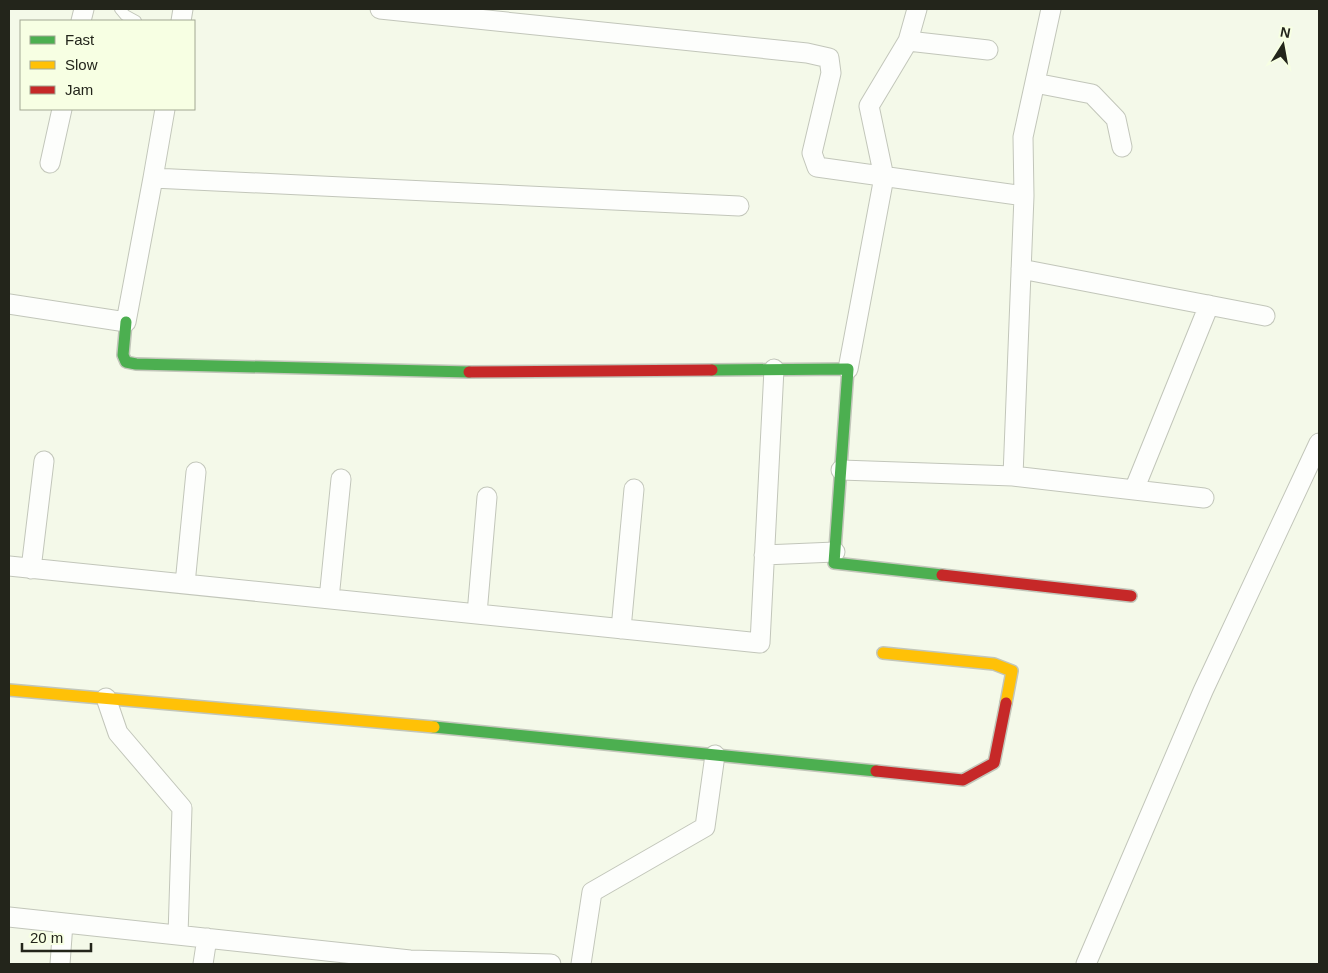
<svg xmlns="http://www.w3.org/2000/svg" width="1328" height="973" font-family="Helvetica,sans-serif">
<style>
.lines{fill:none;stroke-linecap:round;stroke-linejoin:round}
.lane-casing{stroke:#c2c6ba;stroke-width:12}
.street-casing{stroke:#c2c6ba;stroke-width:21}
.fast-casing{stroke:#c2c6ba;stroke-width:14}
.slow-casing{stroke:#c2c6ba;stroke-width:14}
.jam-casing{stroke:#c2c6ba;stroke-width:14}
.lane{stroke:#fdfefc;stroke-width:10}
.street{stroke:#fdfefc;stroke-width:19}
.fast{stroke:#4caf50;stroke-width:11}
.slow{stroke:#ffc107;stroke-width:11}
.jam{stroke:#c62828;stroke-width:11}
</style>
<rect width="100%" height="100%" fill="#f4f9e9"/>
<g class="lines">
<defs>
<path id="lane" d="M120 9 125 15 136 21"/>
<path id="street" d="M380 9 807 53 829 58 831 73 812 153 817 167 1024 196
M81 21 84 9
M181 21 183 9
M908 41 988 50
M1035 83 1092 94 1116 119 1122 147
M50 163 62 109
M153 178 165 109
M1021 269 1265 316
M9 304 126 322 153 178 739 206
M848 369 884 177 869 106 908 41 917 9
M841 470 1013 476 1024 196 1023 137 1051 9
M1013 476 1204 498
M1134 490 1209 305
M764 555 835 552
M9 566 760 643 774 369
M31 569 44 461
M185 584 196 472
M329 599 341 479
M477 614 487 497
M621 629 634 489
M106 698 118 733 182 808 178 935
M9 917 410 960 551 964
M60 964 63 923
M203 964 207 938
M581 964 592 892 705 827 715 755
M1086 964 1203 691 1319 443"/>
<path id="fast" d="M126 322 123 355 126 362 136 364 469 372
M712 370 848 369 834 563 942 575
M434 727 876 771"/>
<path id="slow" d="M883 653 994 664 1012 671 1006 703
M9 690 434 727"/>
<path id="jam" d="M469 372 712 370
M942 575 1131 596
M876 771 963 780 994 763 1006 703"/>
</defs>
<use href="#lane" class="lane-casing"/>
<use href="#street" class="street-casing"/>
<use href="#fast" class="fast-casing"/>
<use href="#slow" class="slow-casing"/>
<use href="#jam" class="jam-casing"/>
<use href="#lane" class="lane"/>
<use href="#street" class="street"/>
<use href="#fast" class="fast"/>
<use href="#slow" class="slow"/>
<use href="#jam" class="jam"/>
</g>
<rect width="1328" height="973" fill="none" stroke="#23251b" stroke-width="20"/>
<rect x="20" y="20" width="175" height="90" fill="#f7ffe3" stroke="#a2a893"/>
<rect x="30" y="36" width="25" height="8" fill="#4caf50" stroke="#a2a893"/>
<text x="65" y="45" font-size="15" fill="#23251b">Fast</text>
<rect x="30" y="61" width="25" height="8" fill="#ffc107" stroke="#a2a893"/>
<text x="65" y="70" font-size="15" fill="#23251b">Slow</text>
<rect x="30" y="86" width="25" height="8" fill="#c62828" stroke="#a2a893"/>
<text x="65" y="95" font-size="15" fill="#23251b">Jam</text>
<g transform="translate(1283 45) rotate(11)" stroke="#f7ffe3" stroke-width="4" paint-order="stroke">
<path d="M0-4L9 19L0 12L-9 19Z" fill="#23251b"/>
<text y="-8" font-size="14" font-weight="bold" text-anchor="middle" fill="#23251b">N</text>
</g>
<path d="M22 943v8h69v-8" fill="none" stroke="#23251b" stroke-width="2.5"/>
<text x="30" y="943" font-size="15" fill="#23251b" stroke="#f7ffe3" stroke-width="4" paint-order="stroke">20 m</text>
</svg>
